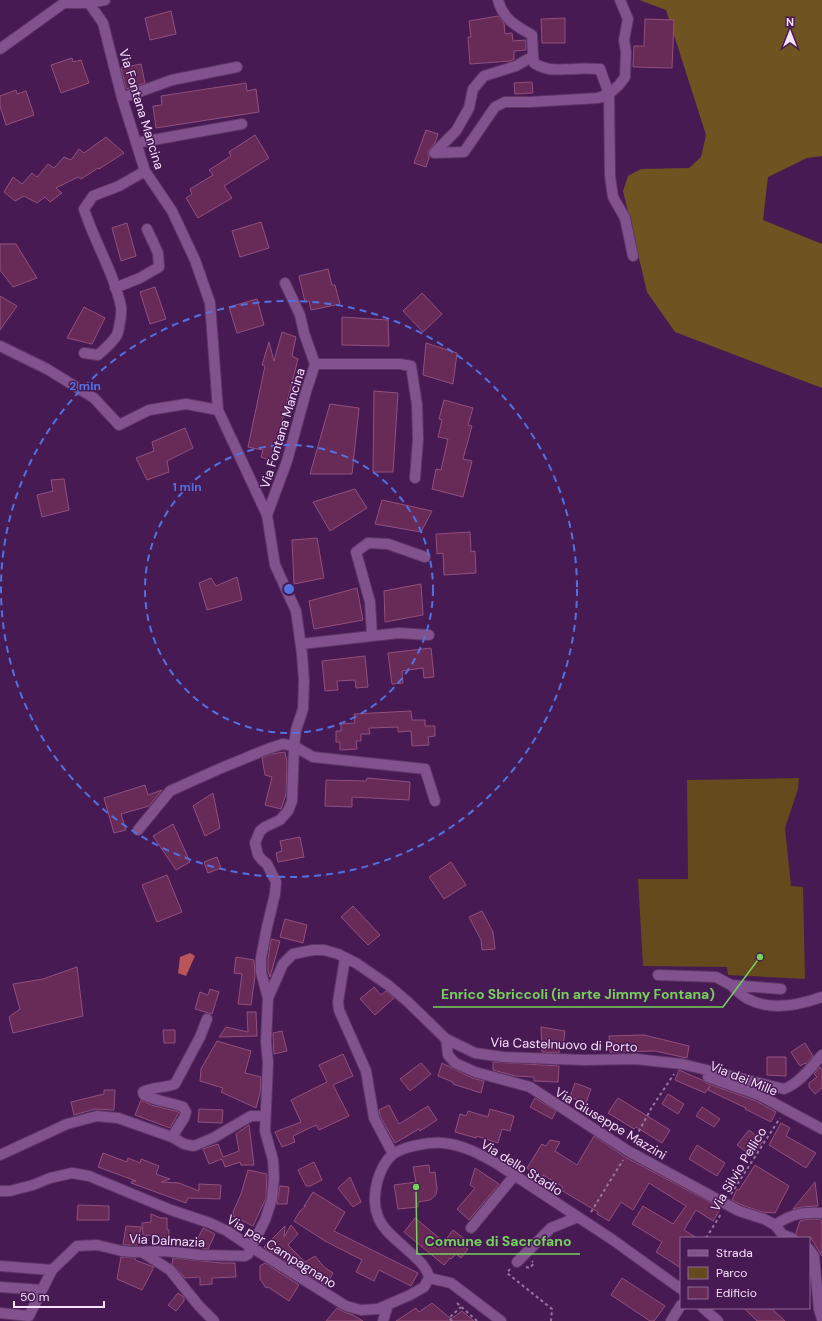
<svg xmlns="http://www.w3.org/2000/svg" width="822" height="1321" font-family="'DM Sans',sans-serif">
<style>
.green{fill:#644a1c}
.forest{fill:#6f5320}
.water{fill:#ba565a}
.building{fill:#682a57;stroke:#92507e}
.lines{fill:none;stroke-linecap:round;stroke-linejoin:round}
.minor-casing{stroke:#5d3666;stroke-width:12}
.path{stroke:#9875a0;stroke-width:2;stroke-dasharray:3 3;stroke-linecap:butt}
.minor{stroke:#82528e;stroke-width:10}
.ring{fill:none;stroke:#5372e1;stroke-width:2;stroke-dasharray:7 5}
.labels{text-anchor:middle;stroke-width:3;stroke-linejoin:round;paint-order:stroke}
.street-label{font-size:13px;fill:#f6e0fb;stroke:#481a53}
.centre{fill:#5372e1;stroke:#481a53;stroke-width:2}
.ring-label{font-size:12px;text-anchor:middle;font-weight:bold;fill:#5372e1;stroke:#481a53;stroke-width:3;stroke-linejoin:round;paint-order:stroke}
.leader{fill:none;stroke:#74d25c;stroke-width:1.5}
.callout-dot{fill:#74d25c;stroke:#481a53;stroke-width:1.5}
.callout-label{font-size:14px;text-anchor:middle;font-weight:bold;fill:#74d25c;stroke:#481a53;stroke-width:3;stroke-linejoin:round;paint-order:stroke}
</style>
<rect width="100%" height="100%" fill="#481a53"/>
<path class="green" d="M799 778 798 789 785 828 791 886 803 887 805 979 728 975 727 967 643 966 638 879H688L687 780Z"/>
<path class="forest" d="M639 0H822V156L807 158 768 177 763 220 822 244V388L675 332 647 292 623 191 628 176 641 169 689 168 701 157 706 135 666 10Z"/>
<path class="water" d="M190 953 195 956 186 976 178 973 180 957Z"/>
<path class="building" d="M171 11 176 34 150 40 145 18Z
M498 16 504 23 505 34 512 33 513 41 526 40V50L514 51V59L511 61 470 64 468 37H471L469 21Z
M565 18V43H542L541 19Z
M645 19 674 20 672 68 633 67 634 46H644Z
M72 58 73 62 81 60 89 83 61 93 51 65Z
M141 64 145 83 126 89 121 68Z
M532 82 533 93 515 94 514 83Z
M246 83 247 91 256 89 259 112 156 128 153 106 162 105 161 96Z
M16 90 17 94 26 91 34 115 6 125 0 106V96Z
M426 130 438 134 435 143 428 151V154L429 158 426 167 414 163Z
M255 135 269 158 224 186 232 198 198 218 186 198 192 194 190 189 213 175 209 170 231 156 229 152Z
M106 137 124 153 99 169 98 168 81 179 78 177 56 188 62 193 50 202 45 197 37 203 24 196 15 201 4 192 13 177 22 184 32 173 37 177 48 164 54 168 64 157 71 160 79 149 84 153Z
M261 222 269 248 240 257 232 231Z
M127 223 136 256 121 261 112 228Z
M0 244H16L37 278 13 287 0 270Z
M328 269 332 285H335L340 304 311 310 309 301 305 302 299 276Z
M155 287 166 319 150 324 140 292Z
M422 293 442 314 423 332 403 311Z
M0 296 17 306 0 330Z
M257 299 264 325 237 333 229 307Z
M84 307 105 318 92 344 67 338Z
M342 317 388 320 389 346 342 345Z
M282 332 296 337 292 356 298 359 272 461 261 457 263 450 248 447 265 366 262 365 269 342 274 361Z
M426 343 457 353 453 384 423 375Z
M374 391 398 393 393 472H373Z
M444 400 473 408 468 425 472 426 463 459 472 461 463 497 432 489 436 469 441 470 448 439 438 437 442 420 439 419Z
M330 404 359 408 352 474H310Z
M185 428 193 448 167 461 169 472 147 480 136 458 154 451 152 442Z
M64 479 69 510 42 517 37 495 53 491 51 480Z
M355 489 367 508 330 531 313 502Z
M382 500 432 511 421 532 375 524Z
M470 532 471 552 475 551 476 573 444 575 443 553 437 554 436 534Z
M317 538 324 578 294 584 292 540Z
M237 577 242 600 207 610 199 583 211 578 216 586Z
M421 584 423 615 385 622 384 591Z
M357 588 363 620 314 629 309 601Z
M431 648 434 677 424 678 423 668 402 671 403 683 392 684 388 653Z
M365 656 368 687 356 688 355 680 337 681 338 690 325 691 322 661Z
M411 711 412 720H425V726H435V736L428 737 429 745 412 746 411 731 398 732V727L369 728 370 734H361V741H356L357 749 340 750V742H336V731H341V724L355 723 354 714Z
M285 752 287 762 286 794 281 809 265 805 272 777 265 775 262 758 271 754Z
M367 778 410 782 409 800 352 797V807L325 806 326 780 366 781Z
M145 785 148 795 162 790 149 806 121 814 126 830 114 833 104 798Z
M213 793 220 828 205 836 193 806Z
M173 824 190 862 176 870 153 836Z
M300 837 304 857 278 862 276 853 282 851 280 841Z
M217 857 221 868 208 873 204 862Z
M451 862 466 885 444 899 429 877Z
M167 875 182 912 157 922 142 885Z
M353 906 380 935 368 945 341 917Z
M482 911 493 932 495 949 482 950 481 940 469 917Z
M285 919 307 925 303 943 280 937Z
M271 939 280 941 270 977 268 971V959Z
M236 957 254 960 255 976 251 1005 238 1004 242 974 234 973Z
M77 967 83 1016 13 1033 9 1017 20 1009 13 984 43 979Z
M374 987 381 995 386 991 394 998 375 1015 360 999Z
M210 989 219 992 212 1014 195 1009 200 992 208 995Z
M247 1012H256L257 1036 219 1037 226 1027 248 1032Z
M541 1027 565 1031 563 1046 559 1045V1053L542 1052Z
M163 1030H175V1043H164Z
M282 1031 287 1051 274 1054 273 1033Z
M644 1035 689 1046 687 1058 655 1051 610 1052 609 1036Z
M217 1041 251 1051 245 1073 261 1077 260 1093 256 1108 221 1092 223 1088 200 1081 201 1069Z
M805 1043 813 1056 806 1064 805 1063 800 1066 791 1052Z
M343 1054 353 1076 333 1085 349 1116 319 1130 316 1125 293 1136 295 1142 282 1147 275 1132 301 1122 291 1100 327 1082 319 1065Z
M767 1057H786V1076L767 1075Z
M493 1062 559 1066 558 1082 534 1081V1077L515 1076 493 1070Z
M421 1063 431 1074 410 1091 400 1079Z
M442 1063 472 1078 484 1081 481 1093 453 1084V1082L438 1076Z
M820 1067 822 1070V1088L815 1094 809 1087V1083L817 1077 814 1074Z
M679 1070 702 1080 706 1083 756 1101 776 1112 771 1122 745 1109 746 1108 708 1090 710 1086 705 1093 675 1080Z
M575 1083 591 1089 586 1103 570 1097Z
M104 1090H115L114 1110 95 1109 74 1115 71 1102 104 1094Z
M668 1094 684 1104 678 1114 662 1104Z
M535 1098 556 1111 552 1119 530 1107Z
M618 1098 670 1130 662 1143 636 1127 634 1129 608 1113Z
M141 1100 151 1105 179 1112 170 1128 135 1115Z
M389 1105 399 1124 428 1106 437 1120 420 1131 419 1129 395 1143 380 1116 379 1110Z
M702 1107 720 1119 714 1127 696 1116Z
M199 1109 223 1110 222 1123 198 1122Z
M490 1109 514 1116 510 1131 502 1129 498 1143 477 1136 476 1138 455 1132 460 1114 466 1116 468 1111 488 1117Z
M781 1123 790 1128 786 1136 816 1153 806 1168 769 1145Z
M249 1125 254 1165H241L240 1162 225 1167 222 1159 209 1164 203 1149 218 1144 223 1157 239 1151 236 1134Z
M749 1130 763 1141 752 1156 737 1145Z
M594 1136 625 1157 721 1208 713 1221 696 1210 684 1230 697 1238H681V1268L656 1252 662 1242 632 1224 643 1206 673 1224 686 1206 649 1183 633 1210 621 1202 609 1221 597 1214 598 1212 561 1190 563 1187 543 1175 542 1178 527 1168 542 1144 546 1146 550 1140 560 1142 555 1151 577 1165Z
M697 1145 725 1163 717 1176 689 1159Z
M103 1153 127 1162 128 1158 140 1163 141 1159 159 1166 156 1174 170 1179 161 1182 179 1183 199 1191V1184L221 1185 220 1199 188 1198 186 1203 131 1183 132 1181H136L98 1167Z
M314 1162 322 1180 310 1186H306L298 1170Z
M429 1165 430 1173 435 1172 437 1189 436 1195 430 1200 418 1202V1207L398 1209 394 1185 416 1182 413 1167Z
M755 1165 789 1186 775 1213 762 1212 742 1205 732 1200 737 1189 739 1190Z
M475 1168 499 1184 469 1220 457 1209 475 1188 470 1185Z
M248 1170 267 1174 266 1198 253 1226 233 1216V1212L241 1194Z
M350 1177 361 1202 353 1207 338 1188Z
M815 1182 818 1206 802 1207 793 1209Z
M280 1186 289 1187 287 1204H277Z
M313 1192 345 1212 334 1231 418 1273 411 1286 379 1270 374 1281 356 1272 362 1260 325 1241 294 1221 300 1211 306 1206H304Z
M78 1205 109 1206V1220H77Z
M151 1214 161 1218H167V1229L169 1230 168 1243 159 1242V1236L143 1235 142 1223 151 1222Z
M415 1218 444 1242 453 1230 467 1241 463 1246 468 1249 461 1258 456 1254 451 1259 450 1258 444 1265 404 1232Z
M809 1219H820L822 1221V1256L811 1238H798L796 1233 800 1221Z
M291 1225 298 1234 288 1245 305 1262 315 1256 324 1267 333 1273 326 1286 264 1247 285 1226 284 1237Z
M126 1226 141 1227 138 1245H123Z
M203 1228 215 1234 208 1249H204L195 1244Z
M121 1257 135 1258V1260L154 1267 142 1290 117 1279Z
M173 1258 221 1263H235L236 1277 212 1278V1284L200 1285V1277L185 1278 172 1264Z
M265 1263 299 1285 289 1301 268 1287 266 1288 260 1279V1266Z
M622 1278 665 1306 654 1321H650L611 1295Z
M178 1293 184 1297V1301L176 1311 168 1305Z
M432 1303 451 1319 462 1311 474 1321H396L416 1308 419 1312Z
M337 1308 344 1312 353 1315 363 1321H326Z
M744 1308H771L785 1321H757Z"/>
<g class="lines">
<defs>
<path id="minor" d="M498 0C503 19 516 26 532 35L533 56 516 66 484 76 473 89 469 108 456 131 434 153 464 152 495 107 505 102H530L598 98 609 94 619 85 625 77 626 52 624 40 628 19 620 0
M89 3 103 23 122 98 145 171 172 211 195 260 210 303 218 410 267 515 275 565 296 611 302 654 304 681 303 709 296 730 294 746 292 801 288 811 280 820 265 827 260 831 255 843 258 855 262 860 267 864 276 882 275 894 267 927 261 958V972L268 998
M0 49 64 3H89L105 0
M533 56 534 63C548 72 558 69 574 69 583 68 592 69 600 69L609 94 610 176 613 197 625 218 633 256
M122 98 172 80 237 67
M136 143 242 124
M285 283 300 315 304 333 315 364
M115 288 140 278 159 267 158 253 147 229
M0 346 47 369 94 398 119 425 149 410 186 404 218 410
M84 353 98 355C105 349 112 343 117 335 119 330 122 312 121 307 115 275 94 241 84 209L93 196 119 186 145 171
M267 515 287 461 306 392 315 364H400L411 366 417 405 418 439 415 478
M372 636 399 633 429 635
M301 644 372 636 370 602 356 552 368 543 388 544 425 557
M138 830 170 791 219 769 270 748 283 744 294 746 313 757 425 769 435 801
M345 958 338 1002 339 1010 366 1071 374 1118 393 1154
M658 975 716 977 731 985 781 989
M731 985C736 990 742 996 748 999 771 1011 800 1005 822 997
M446 1039 448 1055 455 1063 475 1072 530 1087 628 1151 739 1211 764 1219 775 1225
M708 1077 759 1095 822 1129
M172 1137 184 1118 186 1112 183 1107C170 1102 156 1101 144 1095L143 1092C150 1087 166 1088 175 1084L200 1037 207 1019
M0 1155 67 1124 97 1116 118 1118 172 1137 184 1144 194 1146 213 1138 251 1116H265
M0 1191H10L33 1185 50 1178 72 1173 89 1176 171 1210 210 1223 227 1231 251 1247 346 1306 361 1310 378 1309 410 1295 424 1287 429 1278
M471 1228 514 1176
M792 1238 783 1235 775 1225C791 1214 802 1212 822 1213
M809 1249 814 1256 819 1309 822 1319
M142 1252 170 1270 199 1306 214 1321
M517 1262 551 1228 578 1217
M0 1266 52 1270
M429 1278C427 1259 389 1240 380 1221 378 1218 377 1213 376 1210 372 1192 379 1166 393 1154 405 1146 429 1142 443 1143 464 1145 482 1155 499 1165L613 1240 681 1289
M429 1278 451 1283 501 1321
M0 1287 42 1290
M703 1308 718 1321
M0 1313 29 1316 52 1270 77 1246 97 1245 122 1251 132 1252 164 1251 200 1255 245 1256 248 1254 265 1220 272 1199 274 1178 273 1160 265 1131 268 1062 266 1042 268 998 283 964 293 954 313 950H324L338 954 356 963 388 985 408 1002 446 1039 475 1053 503 1057 585 1060 636 1059 663 1062 682 1064 784 1089C800 1083 811 1067 822 1055
M383 1321 388 1305
M671 1321 681 1305"/>
</defs>
<use href="#minor" class="minor-casing"/>
<path class="path" d="M633 1142 652 1107 674 1074
M731 1194 780 1118
M591 1212 623 1160
M706 1238 721 1214
M526 1267 530 1268 534 1263 532 1261
M510 1269 507 1273 552 1309 551 1321
M457 1303 477 1321
M452 1321 449 1318 461 1307"/>
<use href="#minor" class="minor"/>
</g>
<g class="ring">
<circle cx="289" cy="589" r="144"/>
<circle cx="289" cy="589" r="288"/>
</g>
<g class="labels">
<g class="street-label">
<text transform="translate(142 109) rotate(73)" y="5">Via Fontana Mancina</text>
<text transform="translate(282 428) rotate(-73)" y="5">Via Fontana Mancina</text>
<text transform="translate(564 1044) rotate(2)" y="5">Via Castelnuovo di Porto</text>
<text transform="translate(744 1078) rotate(22)" y="5">Via dei Mille</text>
<text transform="translate(611 1123) rotate(31)" y="5">Via Giuseppe Mazzini</text>
<text transform="translate(522 1167) rotate(32)" y="5">Via dello Stadio</text>
<text transform="translate(738 1169) rotate(-59)" y="5">Via Silvio Pellico</text>
<text transform="translate(167 1240) rotate(3)" y="5">Via Dalmazia</text>
<text transform="translate(282 1251) rotate(32)" y="5">Via per Campagnano</text>
</g>
</g>
<circle cx="289" cy="589" r="6" class="centre"/>
<g class="ring-label">
<text x="85" y="390">2 min</text>
<text x="187" y="491">1 min</text>
</g>
<path class="leader" d="M760 957L723 1007H433M416 1187L417 1254H580"/>
<g class="callout-dot">
<circle cx="760" cy="957" r="4"/>
<circle cx="416" cy="1187" r="4"/>
</g>
<g class="callout-label">
<text x="578" y="999">Enrico Sbriccoli (in arte Jimmy Fontana)</text>
<text x="498" y="1246">Comune di Sacrofano</text>
</g>
<rect x="680" y="1237" width="130" height="72" fill="#481a53" stroke="#8e6996"/>
<rect x="688" y="1250" width="20" height="6" fill="#82528e" stroke="#8e6996"/>
<text x="716" y="1257" font-size="12" fill="#f6e0fb">Strada</text>
<rect x="688" y="1267" width="20" height="12" fill="#644a1c" stroke="#8e6996"/>
<text x="716" y="1277" font-size="12" fill="#f6e0fb">Parco</text>
<rect x="688" y="1287" width="20" height="12" fill="#682a57" stroke="#8e6996"/>
<text x="716" y="1297" font-size="12" fill="#f6e0fb">Edificio</text>
<g transform="translate(790 32)" stroke="#481a53" stroke-width="3" paint-order="stroke">
<path d="M0-3L7 15L0 10L-7 15Z" fill="#f6e0fb"/>
<text y="-6" font-size="11" font-weight="bold" text-anchor="middle" fill="#f6e0fb">N</text>
</g>
<path d="M14 1301v6h90v-6" fill="none" stroke="#f6e0fb" stroke-width="2"/>
<text x="20" y="1301" font-size="12" fill="#f6e0fb" stroke="#481a53" stroke-width="3" paint-order="stroke">50 m</text>
</svg>
